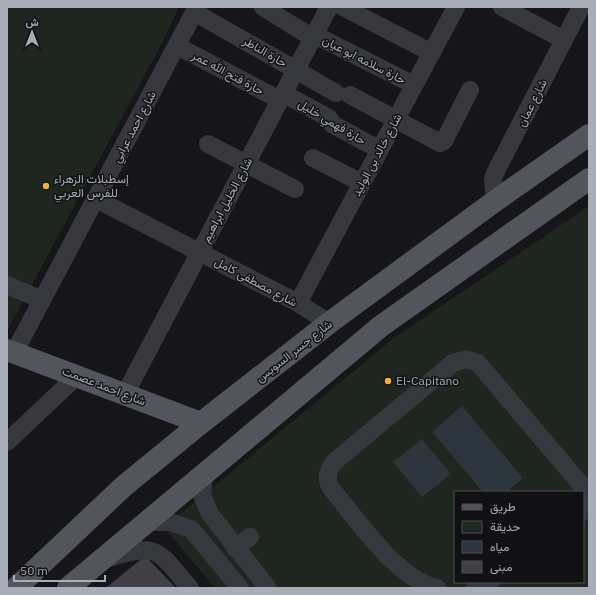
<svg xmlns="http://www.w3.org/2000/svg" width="596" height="595" font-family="'IBM Plex Sans',Vazirmatn,sans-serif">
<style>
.green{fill:#1e261f;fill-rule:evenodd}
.water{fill:#2c353c}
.building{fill:#404145;stroke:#303034;filter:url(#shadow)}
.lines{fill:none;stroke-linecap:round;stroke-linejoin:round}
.minor{stroke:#37383d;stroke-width:18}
.major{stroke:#53555c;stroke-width:22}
.poi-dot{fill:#f2b134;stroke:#111113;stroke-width:1.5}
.labels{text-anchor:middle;stroke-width:3;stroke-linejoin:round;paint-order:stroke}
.street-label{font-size:12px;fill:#a8adb8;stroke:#111113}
.poi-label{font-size:12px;fill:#a8adb8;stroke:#111113;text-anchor:start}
</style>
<defs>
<filter id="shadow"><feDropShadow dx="2.5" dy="4.5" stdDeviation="0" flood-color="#0009"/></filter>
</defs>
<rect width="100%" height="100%" fill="#161618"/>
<path class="green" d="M7 7H179L163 41 7 331Z
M589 206V588H215L164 527 394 338ZM455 492H583V582H455Z"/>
<path class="water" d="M462 406 523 478 506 492H483L432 432Z
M422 439 451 474 422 497 393 462Z"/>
<path class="building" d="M145 556 176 588H106Z"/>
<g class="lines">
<path class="minor" d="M263 7 313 38
M343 7 432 53
M502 7 564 40
M194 12 336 93
M315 35 414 85
M177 46 280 100
M284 94 329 118 332 124 380 150
M350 95 440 143 444 141 470 90
M208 144 295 189
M313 158 362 183
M96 199 298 303 329 323
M495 201 493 180 495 173 581 7
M7 285 42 300
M298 303 456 7
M14 353 197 7
M125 394 329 7
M7 442 77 376
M204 475 202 495 210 514 268 588
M583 512 589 507
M148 522H170L191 529 240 588
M235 548 250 537
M105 559C159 543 155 547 190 588
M437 588C397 579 360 523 334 492 325 481 326 473 334 462L453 363 466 359 478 363 589 494
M475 588 491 582"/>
<path class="major" d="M7 350 201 423
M16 588 124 486 201 423 329 323 495 201 589 135
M68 588 381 326 589 179"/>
</g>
<g class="poi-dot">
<circle cx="46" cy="186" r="4"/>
<circle cx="388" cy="381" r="4"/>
</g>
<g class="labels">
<g class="street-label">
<text transform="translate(265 52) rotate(30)" y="4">حارة الناظر</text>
<text transform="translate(364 60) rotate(27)" y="4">حارة سلامه ابو عيان</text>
<text transform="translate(228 73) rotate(28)" y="4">حارة فتح الله عمر</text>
<text transform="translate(532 103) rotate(-63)" y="4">شارع عمان</text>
<text transform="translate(332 122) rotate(31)" y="4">حارة فهمي خليل</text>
<text transform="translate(134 127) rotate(-62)" y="4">شارع احمد عرابي</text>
<text transform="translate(377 155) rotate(-62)" y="4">شارع خالد بن الوليد</text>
<text transform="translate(227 200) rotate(-62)" y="4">شارع الخليل ابراهيم</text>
<text transform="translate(256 282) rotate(28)" y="4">شارع مصطفى كامل</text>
<text transform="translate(294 351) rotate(-38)" y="4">شارع جسر السويس</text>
<text transform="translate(104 386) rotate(21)" y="4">شارع احمد عصمت</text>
</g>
<g class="poi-label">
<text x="54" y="183">إسطبلات الزهراء<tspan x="54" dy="14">للفرس العربي</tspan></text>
<text x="396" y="385">El-Capitano</text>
</g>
</g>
<rect width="596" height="595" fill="none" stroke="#a8adb8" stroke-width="16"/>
<rect x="454" y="491" width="130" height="92" fill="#111113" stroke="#4d4f55"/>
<rect x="462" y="504" width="20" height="6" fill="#53555c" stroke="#4d4f55"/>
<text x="490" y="511" font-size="12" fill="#a8adb8">طريق</text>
<rect x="462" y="521" width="20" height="12" fill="#1e261f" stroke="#4d4f55"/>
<text x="490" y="531" font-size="12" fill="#a8adb8">حديقة</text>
<rect x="462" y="541" width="20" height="12" fill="#2c353c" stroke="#4d4f55"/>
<text x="490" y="551" font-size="12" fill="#a8adb8">مياه</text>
<rect x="462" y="561" width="20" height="12" fill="#404145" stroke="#4d4f55"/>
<text x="490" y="571" font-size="12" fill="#a8adb8">مبنى</text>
<g transform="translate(32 32)" stroke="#111113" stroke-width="3" paint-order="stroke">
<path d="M0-3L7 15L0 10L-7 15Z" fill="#a8adb8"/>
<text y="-6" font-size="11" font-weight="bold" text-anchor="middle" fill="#a8adb8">ش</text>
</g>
<path d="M14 575v6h91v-6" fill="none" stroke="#a8adb8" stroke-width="2"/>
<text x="20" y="575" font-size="12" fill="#a8adb8" stroke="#111113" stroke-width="3" paint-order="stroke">50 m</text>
</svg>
